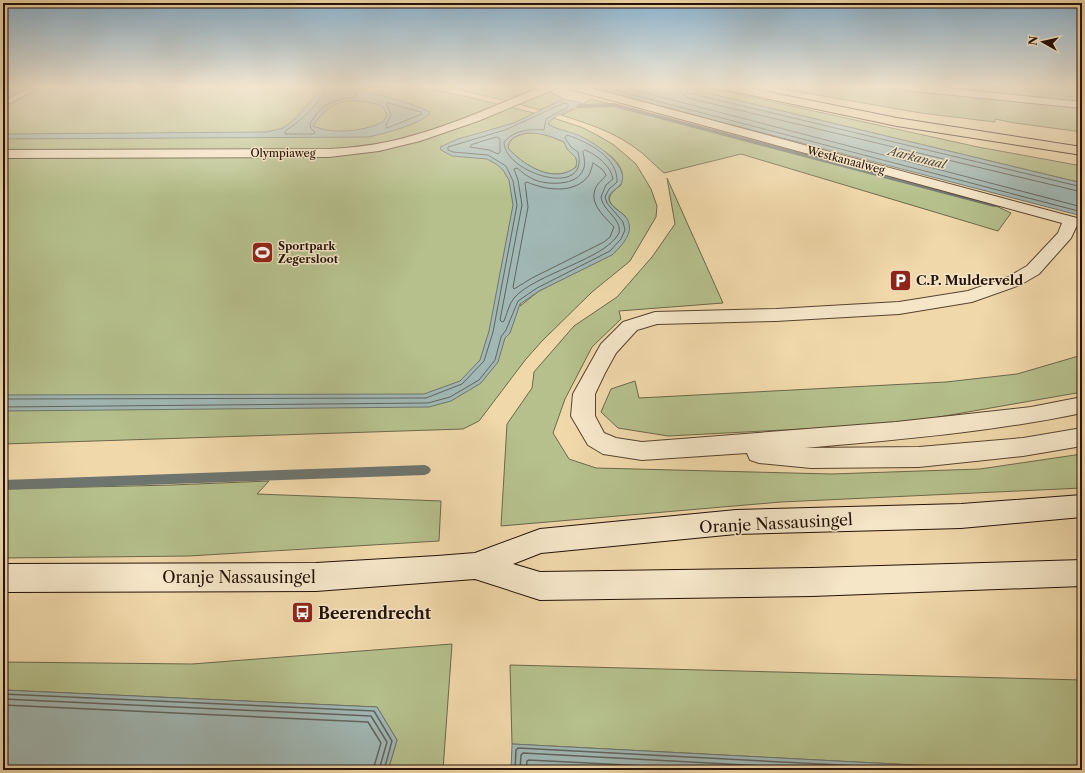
<svg xmlns="http://www.w3.org/2000/svg" width="1085" height="773" font-family="'Libre Caslon Text',serif">
<style>
.green{fill:#b5c08c;stroke:#6c684a}
.water{fill:#a0b7b4;stroke:#6e756f;fill-rule:evenodd}
.lines{fill:none;stroke-linecap:round;stroke-linejoin:round}
.shore-far1{stroke:#62645e;stroke-width:1}
.shore{stroke:#62645e;stroke-width:1.5}
.stream{fill:#6e756f;fill-rule:evenodd}
.service-casing{stroke:#574330;stroke-width:2}
.minor-casing{stroke:#574330;stroke-width:2}
.secondary-casing{stroke:#241108;stroke-width:2}
.primary-casing{stroke:#241108;stroke-width:2}
.service{fill:#f5e6c8;fill-rule:evenodd}
.minor{fill:#f5e6c8;fill-rule:evenodd}
.secondary{fill:#f5e6c8;fill-rule:evenodd}
.primary{fill:#f0d8aa;fill-rule:evenodd}
.labels{text-anchor:middle;stroke-width:3;stroke-linejoin:round;paint-order:stroke}
.far-street-label{font-size:11px;fill:#241108;stroke:#f5e6c8}
.far-poi-label{font-size:11px;font-weight:bold;fill:#241108;stroke:#f5e6c8;text-anchor:start}
.far-water-label{font-size:12px;font-style:italic;fill:#4f4b44;stroke:#f5e6c8}
.poi-label{font-size:13px;font-weight:bold;fill:#241108;stroke:#f5e6c8;text-anchor:start}
.near-street-label{font-size:16px;fill:#241108;stroke:#f5e6c8}
.near-poi-label{font-size:16px;font-weight:bold;fill:#241108;stroke:#f5e6c8;text-anchor:start}
</style>
<rect width="100%" height="100%" fill="#f0d8aa"/>
<filter id="stains"><feTurbulence type="fractalNoise" baseFrequency=".005" numOctaves="4"/><feColorMatrix values="0 0 0 0 .2 0 0 0 0 .09 0 0 0 0 .02 0 0 0 .5 -.17"/></filter>
<radialGradient id="worn" r=".72"><stop offset=".6" stop-color="#630" stop-opacity="0"/><stop offset="1" stop-color="#630" stop-opacity=".3"/></radialGradient>
<path class="green" d="M3 87H419L468 97 534 113 514 123 490 130 524 174 520 306 539 291 600 260 626 217C611 204 600 200 621 185 621 181 623 176 622 172 614 146 569 137 548 124L553 118 581 127 597 135 614 145 636 164 651 189 657 206 656 217 630 261 592 292 542 341 526 359 479 421 463 429 3 444Z
M448 87H541L507 101Z
M682 87H705L978 147 1082 166V183Z
M771 87H883L1082 107V132L1015 123 995 119V122L921 113Z
M919 87H1062L1082 89V103Z
M550 92 564 99 539 110 519 104 520 102Z
M591 99 996 206 1011 213 998 231 741 154 664 173C654 165 645 154 634 147 612 131 586 123 561 115L575 109Z
M537 133 549 136 564 142C566 145 566 149 569 151 575 157 578 157 576 167 554 185 523 165 508 148 510 134 526 133 537 133Z
M667 178 723 303 619 311 621 319 592 347 565 399 553 433 569 459 596 468 831 474 980 469 1082 454V488L781 502 501 526 507 424 532 388 534 372 574 326 617 297 652 257 675 224Z
M1082 355V392L899 424 668 436 618 428 601 412 611 389 635 381 639 398 946 382 1017 374Z
M269 481 257 494 441 501 439 541 189 556 3 558V489L172 485Z
M452 644 443 770H388L397 740 377 707 3 690V662L192 664Z
M510 665 1082 680V770H1010L512 744Z"/>
<path class="water" d="M323 87C332 87 343 86 351 88 365 91 422 105 430 113 419 125 385 133 369 137L3 139V134L267 132 283 128 295 119ZM346 101C360 101 371 101 383 107L387 115 383 122C364 131 334 135 313 126 322 112 330 105 346 101Z
M587 87H682L1082 183V216Z
M564 99 582 103C573 110 552 115 548 124 558 131 572 131 582 137 595 143 628 165 622 182 619 190 603 193 611 204 615 209 621 212 625 216 637 230 622 246 612 255L539 291 520 304 510 333 505 338 498 362 481 383 451 401 429 407 3 411V395L424 394 460 381 480 360 489 331 513 205 509 180 503 170 496 164 487 159 452 156 441 150 440 147 458 139 514 123ZM527 133C541 133 551 136 564 142 566 145 566 149 569 151 575 157 578 157 576 167 554 185 523 165 508 148 509 137 518 135 527 133Z
M3 690 377 707 397 740 388 770H3Z
M512 744 1010 770H511Z"/>
<g class="lines">
<path class="shore-far1" d="M326 87C320 105 300 121 285 131V134H314L315 132 311 129 310 124C322 103 333 100 356 97L357 94 352 91 351 87
M603 87 1082 212
M623 87 1082 207
M680 87 682 94 688 98 1082 192
M685 87 686 91 689 93 1082 187
M388 103 421 112 422 114 387 128 386 125 391 115 387 105Z
M497 137 500 139V152L498 154 489 150 470 147 471 145Z
M585 150C597 155 611 166 613 179L606 185 601 197C603 211 622 219 619 233 605 260 536 273 514 298 509 304 507 314 504 321L502 322 500 320 522 205 518 180 514 169 517 168C523 173 528 177 535 180 548 185 577 186 583 170 586 165 584 158 583 152Z
M593 163 602 169 606 175C604 179 600 181 598 184 586 201 603 215 614 227L610 237 604 242 532 278 514 289 513 287 528 207 525 183 527 182C545 190 575 195 589 175 591 171 592 167 593 163Z
M3 399 426 398 462 384 484 361 493 332 517 205 513 181 506 166 488 155 453 152 448 150V147L505 130 564 103 568 104V107L546 119 544 130C528 129 515 130 504 142 504 173 590 200 578 152L571 147 565 138 567 135C588 142 618 157 617 182L609 189 605 197 607 203 623 222 625 230 621 239 610 251 537 288 518 301 506 330 501 337 495 360 479 380 450 397 428 403 3 407"/>
<path class="shore" d="M3 694 374 711 392 741 384 770
M3 699 371 716 387 742 379 770
M3 705 368 722 381 743 373 770
M515 770 516 750 518 748 934 770
M520 770 521 755 523 753 839 770
M526 770 527 761 529 760 724 770"/>
<path class="stream" d="M614 103 998 205 999 206 994 207 614 107 579 108 576 106 579 104Z
M425 465 429 467 431 470 429 473 425 475 3 490V480Z"/>
<defs>
<path id="service" d="M30 87H39L3 107V102Z"/>
<path id="minor" d="M541 87H556L555 89 478 121 420 141 379 151 329 157 3 158V150L329 149C348 148 368 146 387 142 440 131 491 107 541 87Z
M569 87H587L1077 218 1079 221 1071 238 1039 274 1020 285 972 302 899 314 776 321 657 324 637 330 616 353 605 373 595 394V416L604 433 616 438 642 442 896 422 1031 407 1082 397V413C991 432 897 440 805 448L919 447 1023 438 1082 428V446L1023 456 919 467 811 468 759 463 750 460 747 453 642 460 603 454 588 445 571 416 573 394 601 344 623 322 655 312 776 309 899 302 968 291 1008 277 1027 266 1058 233 1062 223 570 89Z
M897 87H937L1082 102V108L902 90Z"/>
<path id="secondary" d="M1082 495V517L961 528 736 534 541 553 513 564 540 572 812 568 1082 560V586L812 596 540 600 475 579 316 591 3 592V564L316 563 437 556 475 553 540 529 736 510 961 504Z"/>
<path id="primary" d="M722 87H744L897 118 1082 147V155L897 126 727 90Z"/>
</defs>
<use href="#service" class="service-casing"/>
<use href="#minor" class="minor-casing"/>
<use href="#secondary" class="secondary-casing"/>
<use href="#primary" class="primary-casing"/>
<use href="#service" class="service"/>
<use href="#minor" class="minor"/>
<use href="#secondary" class="secondary"/>
<use href="#primary" class="primary"/>
</g>
<linearGradient id="sky" x2="0" y2="1"><stop stop-color="#8bb5d3"/><stop offset="0.44" stop-color="#f8edd9"/><stop offset="1" stop-color="#f8edd9" stop-opacity="0"/></linearGradient>
<rect width="1085" height="196" fill="url(#sky)"/>
<defs>
<symbol id="stadium-square" viewBox="-11 -11 22 22"><rect x="-9" y="-9" width="18" height="18" rx="4" fill="#8f2418" stroke="#f5e6c8"/><path d="M0-5a6.5 5 0 1 0 0 10a6.5 5 0 1 0 0-10ZM-3.5-1.8h7v3.6h-7Z" fill="#fff"/></symbol>
<symbol id="parking-square" viewBox="-11 -11 22 22"><rect x="-9" y="-9" width="18" height="18" rx="4" fill="#8f2418" stroke="#f5e6c8"/><path d="M-3.5-5.5H1a3.5 3.5 0 0 1 0 7H-1V5.5H-3.5ZM-1-3.4V-.6H.8a1.4 1.4 0 0 0 0-2.8Z" fill="#fff"/></symbol>
<symbol id="bus-square" viewBox="-11 -11 22 22"><rect x="-9" y="-9" width="18" height="18" rx="4" fill="#8f2418" stroke="#f5e6c8"/><path d="M-5-6H5V4H4V6H2V4H-2V6H-4V4H-5ZM-3.5-4V0h7V-4ZM-3.5 1.2v1.5H-2V1.2ZM2 1.2v1.5H3.5V1.2Z" fill="#fff"/></symbol>
</defs>
<g fill-rule="evenodd">
<use href="#stadium-square" x="250" y="240" width="25" height="25"/>
<use href="#parking-square" x="888" y="268" width="25" height="25"/>
<use href="#bus-square" x="290" y="600" width="25" height="25"/>
</g>
<g class="labels">
<g class="far-street-label">
<text x="283" y="157">Olympiaweg</text>
<text transform="translate(846 160) rotate(15)" y="4">Westkanaalweg</text>
</g>
<g class="far-poi-label">
<text x="278" y="250">Sportpark<tspan x="278" dy="13">Zegersloot</tspan></text>
</g>
<g class="far-water-label">
<text transform="translate(917 158) rotate(14)" y="4">Aarkanaal</text>
</g>
<g class="poi-label">
<text x="916" y="285">C.P. Mulderveld</text>
</g>
<g class="near-street-label">
<text transform="translate(776 523) rotate(-3)" y="6">Oranje Nassausingel</text>
<text x="239" y="583">Oranje Nassausingel</text>
</g>
<g class="near-poi-label">
<text x="318" y="619">Beerendrecht</text>
</g>
</g>
<rect width="1085" height="773" fill="none" stroke="#f0d8aa" stroke-width="16"/>
<rect x="4" y="4" width="1077" height="765" fill="none" stroke="#241108" stroke-width="2"/>
<rect x="8" y="8" width="1069" height="757" fill="none" stroke="#241108"/>
<g transform="translate(1043 42) rotate(278)" stroke="#f5e6c8" stroke-width="3" paint-order="stroke">
<path d="M0-3L7 15L0 10L-7 15Z" fill="#241108"/>
<text y="-6" font-size="11" font-weight="bold" text-anchor="middle" fill="#241108">N</text>
</g>
<rect width="100%" height="100%" filter="url(#stains)"/>
<rect width="100%" height="100%" fill="url(#worn)"/>
</svg>
